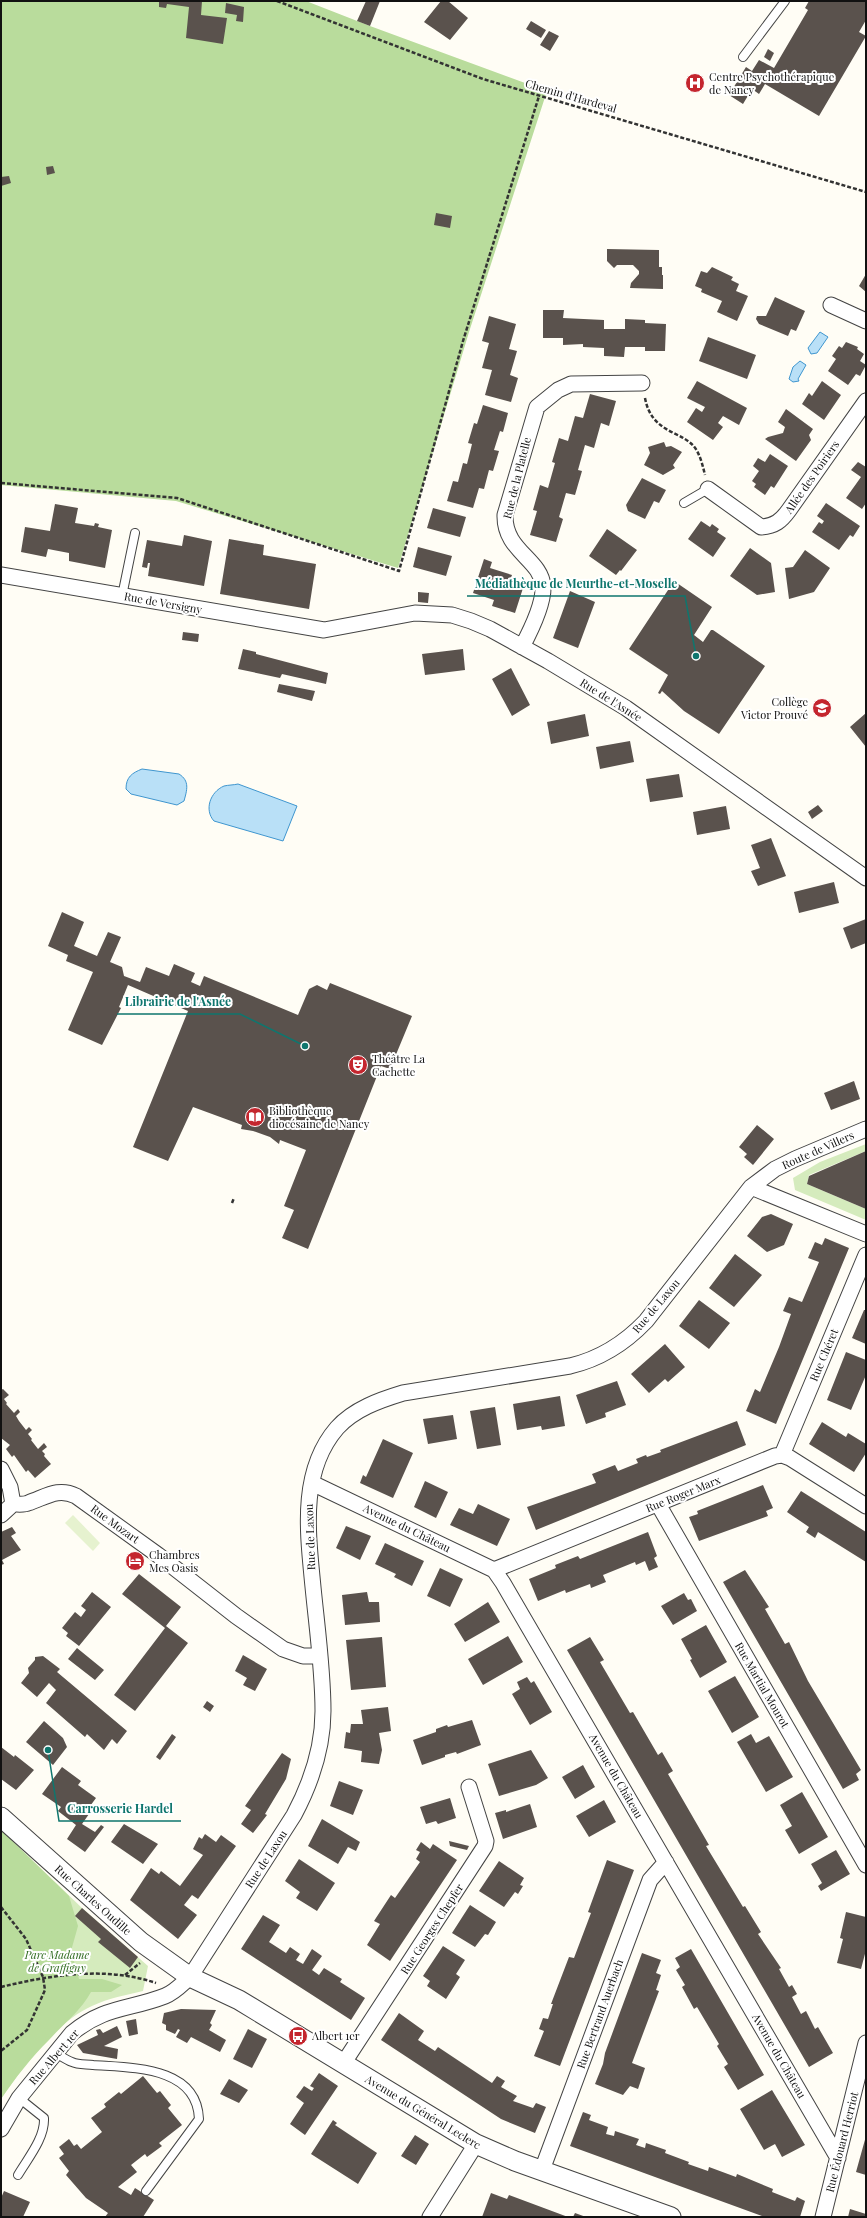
<svg xmlns="http://www.w3.org/2000/svg" width="867" height="2218" font-family="'Playfair Display',serif">
<style>
.green{fill:#d5ebbd}
.forest{fill:#b9dc9c}
.pitch{fill:#e6f2cf}
.water{fill:#b9e0f7;stroke:#3f96cf}
.building{fill:#5a524d}
.lines{fill:none;stroke-linecap:round;stroke-linejoin:round}
.service-casing{stroke:#444;stroke-width:10}
.minor-casing{stroke:#444;stroke-width:17}
.tertiary-casing{stroke:#444;stroke-width:21}
.path{stroke:#333;stroke-width:2.5;stroke-dasharray:4 2;stroke-linecap:butt}
.service{stroke:#fff;stroke-width:8}
.minor{stroke:#fff;stroke-width:15}
.tertiary{stroke:#fff;stroke-width:19}
.labels{text-anchor:middle;stroke-width:4;stroke-linejoin:round;paint-order:stroke}
.poi-label{font-size:11px;fill:#111;stroke:#fff;text-anchor:start}
.street-label{font-size:11px;fill:#111;stroke:#fff}
.park-label{font-size:11px;font-style:italic;fill:#2f6b1f;stroke:#fff}
.leader{fill:none;stroke:#0f766e;stroke-width:1.5}
.callout-dot{fill:#0f766e;stroke:#fff;stroke-width:1.5}
.callout-label{font-size:12px;text-anchor:middle;font-weight:bold;fill:#0f766e;stroke:#fff;stroke-width:4;stroke-linejoin:round;paint-order:stroke}
</style>
<rect width="100%" height="100%" fill="#fffdf5"/>
<path class="green" d="M866 1144V1151L809 1175 807 1184 866 1209V1220L795 1190 793 1178 820 1162Z
M1 1830 82 1908 148 1966 143 1991C126 1995 109 1998 92 2006 56 2022 23 2067 1 2099Z"/>
<path class="forest" d="M1 1H306L370 26 547 91 469 332 398 568 176 501 1 485Z
M1 1830 69 1896 78 1926 71 1951 79 1979H102L122 1985 111 1992H91C80 2012 64 2023 49 2040 31 2058 15 2078 1 2099Z"/>
<path class="pitch" d="M73 1515 100 1543 93 1551 65 1523Z"/>
<path class="water" d="M820 332 828 337 817 353 811 354 808 348Z
M800 361 806 365 798 379 799 381 793 382 789 379 793 367Z
M142 769 179 774C190 781 187 790 184 801L177 805 131 794 126 789C126 777 132 773 142 769Z
M238 784 297 806 283 841 214 821C204 810 210 792 224 786 228 785 234 785 238 784Z"/>
<path class="building" d="M159 1H202L201 15 227 18 223 44 186 38 189 7 167 4 166 8 159 7Z
M366 1H380L370 26 357 21Z
M441 1H448L468 18 450 40 424 22Z
M809 1H866V20L859 32 866 36 819 116 765 84 759 94 752 89 743 104 729 95 746 67 752 71 759 60 774 68 808 10 805 8Z
M226 3 244 7 243 22 236 21 237 15 225 13Z
M531 21 546 30 541 38 526 29Z
M549 31 559 36 550 51 540 45Z
M768 49 774 53 770 61 764 57Z
M53 166 55 173 47 175 46 167Z
M9 176 11 183 1 186V177Z
M436 213 452 216 450 228 434 225Z
M607 249 659 250V267H662V275H663V289L630 288 631 283 639 274V271L633 265H617L614 268 607 261Z
M712 267 733 277 731 280 739 284 736 291 748 296 737 321 717 312 722 301 701 292 702 289 695 286 701 271 707 273Z
M866 274V292L859 286Z
M775 297 805 311 796 331 791 329 788 336 759 324 756 319 757 316H766Z
M543 310H564L563 318 604 320V329H625V319L645 320V323L666 324 665 351H645V347H625L624 357 604 356V348L583 347V344L563 345V338H543Z
M489 316 516 324 509 349 517 351 510 375 518 378 511 402 485 395 492 370 482 368 489 343 482 341Z
M708 337 756 355 747 379 699 361Z
M846 342 858 347 857 349 864 354 860 361 866 365 860 376 856 374 848 385 828 371 836 359 832 356 839 346 842 348Z
M697 381 747 408 739 425 723 416 718 423 723 427 713 440 687 422 696 408 702 412 705 407 687 398Z
M822 381 841 395 824 420 802 404 809 393 812 396Z
M590 394 616 401 609 426 601 423 594 448 585 445 578 470 582 471 575 495 566 493 559 517 563 519 556 542 530 535 537 511 533 510 540 485 548 488 555 463 552 462 559 438 568 441 575 416 583 418Z
M483 405 508 413 503 432 500 431 494 450 499 451 493 471 489 470 484 489 479 488 473 508 447 501 453 481 458 482 463 463 467 464 472 444 468 443 474 423 477 424Z
M786 409 813 429 809 435 811 440 796 461 765 439 768 437 783 433 785 427 778 422Z
M664 442 666 447 671 446 682 452 673 465 675 468 663 475 644 465 650 453 648 447Z
M770 454 788 466 774 488 771 486 765 495 754 487 756 484 752 481 759 471 753 466 758 458 765 462Z
M858 462 866 467V503L862 509 846 498 861 477 851 470Z
M642 478 666 490 659 503 654 501 645 519 628 511 626 505Z
M826 503 860 526 853 537 850 535 839 550 812 532 819 522 822 524 824 521 817 516Z
M55 504 78 508 75 523 94 526 95 523 99 524 98 527 112 530 105 568 69 561V553L48 549 46 557 21 552 25 527 50 531Z
M433 508 466 517 460 537 427 528Z
M701 521 710 527 712 524 719 529 717 532 726 538 713 557 688 539Z
M607 529 637 550 621 571 620 570 616 575 589 556Z
M184 535 212 541 204 586 148 576 150 563H148L147 568 142 567 147 540 182 546Z
M229 539 264 545 263 555 316 564 309 609 220 594Z
M418 547 452 556 446 576 413 567Z
M750 548 771 563 775 592 757 595 730 576Z
M805 550 830 568 814 592 789 599 785 568 793 567Z
M484 559 492 562 490 568 512 575 510 581 524 585 515 613 492 606 494 600 473 593Z
M674 581 712 607 694 635 703 642 711 630H713L765 666 719 734 684 711 662 691 660 694 658 693 668 675 629 649Z
M570 591 595 602 578 648 553 638Z
M418 592 429 593 428 603 418 602Z
M183 632 199 634 198 642 182 640Z
M243 649 256 652V654L328 673 326 684 282 674 280 678 238 669Z
M463 649 465 670 425 675 422 654Z
M511 668 530 705 512 716 492 679Z
M279 684 315 691 312 701 277 692Z
M866 713V747L850 727Z
M585 714 589 736 551 744 547 722Z
M630 741 634 762 600 769 596 747Z
M679 774 683 797 650 802 646 779Z
M818 805 823 811 812 819 808 812Z
M726 806 730 829 697 835 693 812Z
M771 838 786 876 758 886 751 871 760 868 751 845Z
M834 882 839 903 799 913 794 892Z
M62 912 84 922 74 946 97 956 108 932 121 937 110 962 122 967 124 976 140 982 146 967 169 976 174 964 195 973 191 982 200 986 204 976 298 1015 309 989 317 985 327 990 330 983 412 1016 390 1069 381 1066 308 1249 282 1238 294 1210 284 1206 306 1150 280 1140 279 1144 270 1137 253 1131 241 1129 242 1125 193 1107 168 1161 133 1147 188 1011 128 985 119 1007 121 1008 102 1045 68 1030 93 972 66 961 68 955 48 946Z
M866 919V943L851 949 843 928Z
M854 1081 860 1099 831 1110 824 1093Z
M757 1125 774 1139 753 1165 744 1157 747 1154 739 1147Z
M866 1151V1209L807 1184 809 1176Z
M771 1214 793 1224 784 1245 767 1252 747 1236 762 1217Z
M825 1238 849 1248 776 1424 746 1411 755 1389 760 1392 779 1347 791 1314 783 1311 789 1297 802 1302 819 1262 808 1258 815 1242 822 1245Z
M735 1254 762 1275 734 1307 709 1288Z
M699 1300 730 1323 709 1349 679 1326Z
M864 1310H866V1344L852 1338Z
M665 1344 685 1367 668 1382 665 1379 649 1393 631 1374Z
M846 1352 866 1360V1375L851 1410 827 1400Z
M617 1381 626 1405 605 1413 606 1417 586 1424 576 1395Z
M3 1389 9 1395 4 1399 7 1403 6 1404 14 1413 18 1409 20 1412 16 1416 19 1421 26 1430 29 1427 32 1430 28 1434 32 1439 31 1440 38 1449 44 1443 47 1447 42 1451 45 1454 44 1456 51 1464 35 1478 28 1470 26 1472 14 1455 12 1457 6 1449 10 1445 1 1438V1390Z
M560 1396 565 1426 542 1430 541 1426 517 1430 513 1404Z
M495 1407 501 1445 477 1449 470 1411Z
M453 1415 457 1439 428 1444 423 1419Z
M737 1421 746 1445 536 1530 527 1507 596 1483 592 1474 615 1465 618 1471 638 1463 636 1459 646 1455 647 1457 661 1452 660 1450Z
M822 1422 846 1437 848 1433 866 1444V1453L854 1472 809 1444Z
M383 1439 413 1453 393 1498 360 1483 363 1475 366 1477Z
M425 1481 448 1492 436 1518 414 1507Z
M763 1485 773 1508 766 1511 768 1516 699 1541 689 1517 698 1514 697 1511Z
M801 1491 866 1532V1562L818 1532 815 1538 806 1532 809 1527 787 1512Z
M478 1504 510 1519 497 1546 450 1525 459 1508 473 1514Z
M346 1526 371 1536 360 1560 336 1548Z
M12 1527 16 1533 11 1536 21 1550 2 1560 4 1564 1 1565V1532Z
M648 1532 657 1556 654 1558 658 1567 649 1571 645 1561 636 1565 635 1562 603 1575 606 1582 591 1588 590 1584 566 1593 565 1590 538 1601 529 1579 556 1568 555 1565 578 1556 580 1559Z
M385 1543 424 1561 412 1586 394 1577 396 1574 375 1564Z
M440 1568 463 1579 450 1607 427 1596Z
M745 1570 769 1607 765 1609 785 1644 789 1642 808 1681 861 1770 856 1774 859 1780 843 1789 723 1582Z
M139 1574 181 1607 166 1626 188 1643 135 1711 114 1695 165 1628 122 1594Z
M92 1592 111 1607 79 1646 66 1636 68 1633 62 1628 75 1612 81 1617 86 1610 81 1606Z
M367 1592 369 1602H379L380 1622 345 1625 342 1595Z
M684 1593 688 1600 691 1599 697 1611 673 1625 661 1606Z
M488 1602 500 1622 465 1642 454 1624Z
M706 1625 727 1662 700 1678 690 1660 692 1659 681 1639Z
M508 1636 523 1662 483 1685 468 1659Z
M382 1637 386 1687 351 1690 346 1640Z
M590 1637 604 1660 600 1662 630 1713 633 1712 658 1755 662 1752 673 1771 668 1774 709 1845 706 1846 743 1907 745 1906 761 1932 758 1934 781 1968 779 1969 789 1987 792 1985 797 1994 792 1997 801 2014 806 2011 815 2029 818 2027 833 2053 809 2067 567 1650Z
M77 1648 104 1670 95 1680 68 1659Z
M243 1655 267 1669 255 1691 243 1685 247 1678 235 1671Z
M43 1656 60 1669 57 1672 127 1731 117 1744 112 1739 104 1750 87 1734 85 1737 46 1703 56 1690 49 1683 37 1697 21 1683 29 1673 28 1668 35 1660V1657Z
M735 1676 759 1717 732 1733 708 1691Z
M527 1677 531 1683 534 1681 552 1712 530 1725 512 1694 520 1689 517 1682Z
M207 1701 214 1706 210 1712 203 1707Z
M388 1707 391 1731 379 1733 382 1750 379 1764 361 1762 362 1751 344 1748 346 1732 350 1733 351 1724H363L361 1710Z
M472 1720 481 1745 457 1754 456 1752 445 1755V1757L422 1765 413 1740 436 1732V1729L447 1725 448 1727Z
M44 1721 63 1738 67 1747 53 1765 26 1742Z
M172 1734 176 1737 160 1760 156 1757Z
M751 1734 756 1743 769 1736 793 1777 766 1792 737 1742Z
M1 1747 14 1757 15 1755 34 1770 16 1790 1 1779Z
M531 1750 548 1778 536 1785 499 1796 488 1764Z
M282 1753 291 1759 286 1779 265 1814 267 1815 253 1833 241 1824 251 1810 245 1806Z
M583 1765 595 1787 575 1799 562 1777Z
M62 1767 81 1781 78 1785 96 1798 85 1813 89 1814 82 1824 95 1832 101 1825 104 1827 85 1852 67 1839 76 1825 58 1811 61 1807 42 1794Z
M339 1781 363 1790 353 1815 330 1806Z
M802 1792 828 1837 799 1854 785 1830 792 1826 780 1805Z
M450 1798 456 1818 438 1824 436 1821 426 1824 420 1807Z
M604 1800 616 1822 589 1837 576 1816Z
M530 1804 537 1827 503 1839 495 1813 506 1810V1812Z
M322 1819 360 1842 356 1851 348 1847 338 1864 308 1846Z
M124 1824 158 1844 143 1864 111 1842Z
M205 1834 216 1842 221 1835 236 1846 198 1899 192 1895 184 1905 197 1915 178 1939 130 1900 151 1868 159 1874 161 1871 180 1886 203 1855 193 1849 199 1837 202 1839Z
M449 1841 469 1846 467 1850 450 1846Z
M421 1842 430 1849 433 1844 457 1860 390 1961 367 1945 380 1924 374 1921 391 1895 395 1898 420 1862 416 1859 420 1852 416 1850Z
M836 1850 850 1874 821 1891 818 1886 822 1883 811 1864Z
M299 1859 335 1883 317 1911 296 1898 300 1892 285 1881Z
M607 1860 634 1870 560 2066 534 2056 544 2031 539 2029 543 2018 548 2019 553 2004H551L569 1957 574 1958 591 1913 588 1912Z
M499 1861 524 1878 520 1885 523 1886 518 1894 515 1892 504 1907 479 1891Z
M470 1905 496 1922 488 1935 485 1934 475 1947 452 1933Z
M82 1908 138 1957 130 1968 98 1942 101 1939 75 1916Z
M846 1912 866 1917V1950L861 1969 837 1963 843 1939 840 1938Z
M263 1915 280 1925 269 1942 286 1953 290 1947 300 1954 296 1960 303 1964 312 1949 322 1956 312 1970 319 1975 324 1968 342 1979 340 1982 365 1998 351 2020 241 1949Z
M443 1946 465 1960 456 1974 460 1977 446 1999 427 1986 430 1981 423 1976Z
M691 1949 764 2075 738 2090 724 2067 728 2064 717 2046 719 2044 697 2007 694 2009 682 1987 685 1985 676 1970 680 1967 675 1958Z
M642 1953 661 1960 656 1973 661 1975 656 1990 659 1991 632 2063 645 2068 638 2089 630 2086 623 2095 595 2084 603 2064 605 2053Z
M181 2009 216 2010 210 2023 212 2025 209 2030 226 2040 220 2052 191 2037 187 2043 176 2037 180 2030 178 2029 175 2034 166 2030V2025L162 2023 164 2013Z
M399 2013 424 2031 418 2040 435 2051 438 2047 492 2083 497 2076 505 2081 501 2087 517 2096 513 2101 533 2108 536 2103 546 2107 535 2133 501 2119 381 2040Z
M136 2019 138 2034 129 2036 126 2021Z
M117 2026 122 2037 104 2046 118 2049 117 2059 83 2053 77 2045 98 2035 96 2030 100 2029 103 2033Z
M248 2029 267 2039 252 2068 233 2059Z
M319 2073 338 2086 305 2135 290 2124 304 2103 296 2097 304 2086 312 2091 314 2088 310 2086Z
M143 2076 157 2093 160 2091 171 2105 168 2108 182 2125 159 2143 162 2146 147 2157 145 2154 131 2165 137 2172 118 2187 131 2195 135 2188 154 2200 143 2217H105L108 2213 86 2198 66 2175 69 2171 59 2158 64 2154 59 2147 69 2139 74 2146 77 2144 81 2149 102 2132 91 2118 106 2107 104 2104 119 2092 121 2094Z
M229 2079 248 2090 239 2103 220 2094Z
M772 2090 805 2145 782 2157 775 2144 764 2150 740 2109Z
M583 2112 591 2115 589 2120 608 2127 606 2134 614 2136 615 2131 639 2139 636 2145 645 2148 646 2143 666 2150 665 2153 689 2162 688 2164 708 2171 709 2167 736 2177 737 2174 773 2189 772 2192 795 2201 797 2197 805 2201 800 2217H765L570 2146Z
M333 2120 337 2123 335 2125 377 2153 358 2184 311 2154Z
M415 2135 429 2144 416 2165 401 2156Z
M866 2136V2175L856 2172Z
M4 2191 30 2202 23 2217H1V2198Z
M491 2193 507 2199 509 2195 568 2217H482Z
M850 2209 866 2214V2217H848Z
M575 2213 586 2217H573Z"/>
<g class="lines">
<defs>
<path id="service" d="M743 57 785 1
M684 503 708 489
M122 596 135 533
M56 2053C61 2056 66 2060 72 2062 78 2065 87 2064 93 2065 132 2068 197 2066 199 2119L146 2191
M18 2175C28 2158 45 2138 44 2118L19 2098"/>
<path id="minor" d="M831 305 866 321
M708 489 761 527C775 526 781 521 789 510L866 401
M1 575 324 630 415 613 452 615 471 621 490 629 548 661 626 708 866 878
M522 647C530 632 544 603 543 586 541 559 504 551 505 515L537 407 558 390 571 384 642 383
M751 1187 866 1234
M782 1455 866 1255
M1 1469 10 1487 13 1504
M312 1483 494 1570 503 1583 838 2158
M13 1504C18 1504 24 1505 28 1503 46 1497 58 1487 76 1496L158 1555 236 1616 283 1649 303 1656H320
M658 1504 866 1865
M1 1515 13 1504
M494 1570 775 1456 782 1455 790 1458 866 1506
M343 2064 485 1846 486 1841 469 1787
M1 2129 19 2098 72 2033C105 2006 129 2010 165 1996 175 1992 182 1984 190 1977L294 1815C311 1783 323 1747 323 1711 323 1670 317 1628 313 1587 308 1534 299 1472 337 1428 354 1409 380 1400 403 1393L570 1366C600 1359 625 1343 646 1321L751 1187 775 1169 795 1159 866 1129
M542 2170 650 1880 666 1862
M430 2217 476 2144
M823 2217 866 2043"/>
<path id="tertiary" d="M1 1817 141 1942 190 1977 239 2000 476 2144 515 2161 671 2217"/>
</defs>
<use href="#service" class="service-casing"/>
<use href="#minor" class="minor-casing"/>
<use href="#tertiary" class="tertiary-casing"/>
<path class="path" d="M277 1 483 79 866 192
M645 398C652 436 686 430 697 451 701 458 703 467 705 475
M1 483 177 498 399 571 463 341 539 96
M232 1203 234 1198
M1 1907 26 1939 43 1977 45 1990 27 2030 1 2051
M125 1975 140 1963
M1 1987C51 1975 106 1966 156 1983"/>
<use href="#service" class="service"/>
<use href="#minor" class="minor"/>
<use href="#tertiary" class="tertiary"/>
</g>
<defs>
<symbol id="hospital-disc" viewBox="-11 -11 22 22"><circle r="9.5" fill="#c4262e" stroke="#fff"/><path d="M-5-5h3v3.5h4V-5h3V5h-3V1.5h-4V5h-3Z" fill="#fff"/></symbol>
<symbol id="school-disc" viewBox="-11 -11 22 22"><circle r="9.5" fill="#c4262e" stroke="#fff"/><path d="M0-5L7-2L0 1L-7-2ZM-4 1L0 2.5L4 1V4Q0 6-4 4Z" fill="#fff"/></symbol>
<symbol id="theatre-disc" viewBox="-11 -11 22 22"><circle r="9.5" fill="#c4262e" stroke="#fff"/><path d="M-5-5.5Q0-4 5-5.5V0Q5 5 0 6Q-5 5-5 0ZM-3.3-2.5H-1v1.5H-3.3ZM1-2.5H3.3v1.5H1ZM-2.8 1Q0 5.5 2.8 1Z" fill="#fff"/></symbol>
<symbol id="library-disc" viewBox="-11 -11 22 22"><circle r="9.5" fill="#c4262e" stroke="#fff"/><path d="M-6-4Q-3-5.5-.7-3.5V5Q-3 3-6 4ZM6-4Q3-5.5 .7-3.5V5Q3 3 6 4Z" fill="#fff"/></symbol>
<symbol id="hotel-disc" viewBox="-11 -11 22 22"><circle r="9.5" fill="#c4262e" stroke="#fff"/><path d="M-6-4.5h1.5V1H6V5H4.5V3h-9V5H-6ZM-4 0a1.8 1.8 0 1 1 3.6 0ZM.5 0V-2.5h3Q6-2.5 6 0Z" fill="#fff"/></symbol>
<symbol id="bus-disc" viewBox="-11 -11 22 22"><circle r="9.5" fill="#c4262e" stroke="#fff"/><path d="M-5-6H5V4H4V6H2V4H-2V6H-4V4H-5ZM-3.5-4V0h7V-4ZM-3.5 1.2v1.5H-2V1.2ZM2 1.2v1.5H3.5V1.2Z" fill="#fff"/></symbol>
</defs>
<g fill-rule="evenodd">
<use href="#hospital-disc" x="684" y="72" width="22" height="22"/>
<use href="#school-disc" x="811" y="697" width="22" height="22"/>
<use href="#theatre-disc" x="347" y="1054" width="22" height="22"/>
<use href="#library-disc" x="244" y="1106" width="22" height="22"/>
<use href="#hotel-disc" x="124" y="1550" width="22" height="22"/>
<use href="#bus-disc" x="287" y="2025" width="22" height="22"/>
</g>
<g class="labels">
<g class="poi-label">
<text x="709" y="81">Centre Psychothérapique<tspan x="709" dy="13">de Nancy</tspan></text>
<text x="808" y="706" text-anchor="end">Collège<tspan x="808" dy="13">Victor Prouvé</tspan></text>
<text x="372" y="1063">Théâtre La<tspan x="372" dy="13">Cachette</tspan></text>
<text x="269" y="1115">Bibliothèque<tspan x="269" dy="13">diocésaine de Nancy</tspan></text>
<text x="149" y="1559">Chambres<tspan x="149" dy="13">Mes Oasis</tspan></text>
<text x="312" y="2040">Albert 1er</text>
</g>
<g class="street-label">
<text transform="translate(571 96) rotate(16)" y="4">Chemin d'Hardeval</text>
<text transform="translate(812 477) rotate(-55)" y="4">Allée des Poiriers</text>
<text transform="translate(517 478) rotate(-76)" y="4">Rue de la Platelle</text>
<text transform="translate(163 603) rotate(10)" y="4">Rue de Versigny</text>
<text transform="translate(611 700) rotate(32)" y="4">Rue de l'Asnée</text>
<text transform="translate(818 1150) rotate(-24)" y="4">Route de Villers</text>
<text transform="translate(656 1306) rotate(-50)" y="4">Rue de Laxou</text>
<text transform="translate(824 1355) rotate(-67)" y="4">Rue Chéret</text>
<text transform="translate(683 1494) rotate(-22)" y="4">Rue Roger Marx</text>
<text transform="translate(115 1524) rotate(36)" y="4">Rue Mozart</text>
<text transform="translate(407 1528) rotate(26)" y="4">Avenue du Château</text>
<text transform="translate(310 1537) rotate(-92)" y="4">Rue de Laxou</text>
<text transform="translate(762 1685) rotate(60)" y="4">Rue Martial Mourot</text>
<text transform="translate(616 1776) rotate(60)" y="4">Avenue du Château</text>
<text transform="translate(266 1859) rotate(-57)" y="4">Rue de Laxou</text>
<text transform="translate(93 1900) rotate(42)" y="4">Rue Charles Oudille</text>
<text transform="translate(432 1929) rotate(-57)" y="4">Rue Georges Chepfer</text>
<text transform="translate(600 2014) rotate(-70)" y="4">Rue Bertrand Auerbach</text>
<text transform="translate(779 2056) rotate(60)" y="4">Avenue du Château</text>
<text transform="translate(54 2057) rotate(-49)" y="4">Rue Albert 1er</text>
<text transform="translate(423 2112) rotate(31)" y="4">Avenue du Général Leclerc</text>
<text transform="translate(842 2142) rotate(-76)" y="4">Rue Édouard Herriot</text>
</g>
<g class="park-label">
<text x="57" y="1959">Parc Madame<tspan x="57" dy="13">de Graffigny</tspan></text>
</g>
</g>
<path class="leader" d="M696 656L685 596H467M305 1046L240 1014H117M48 1750L59 1821H181"/>
<g class="callout-dot">
<circle cx="696" cy="656" r="4"/>
<circle cx="305" cy="1046" r="4"/>
<circle cx="48" cy="1750" r="4"/>
</g>
<g class="callout-label">
<text x="576" y="588">Médiathèque de Meurthe-et-Moselle</text>
<text x="178" y="1006">Librairie de l'Asnée</text>
<text x="120" y="1813">Carrosserie Hardel</text>
</g>
<rect width="867" height="2218" fill="none" stroke="#111111" stroke-width="4"/>
</svg>
